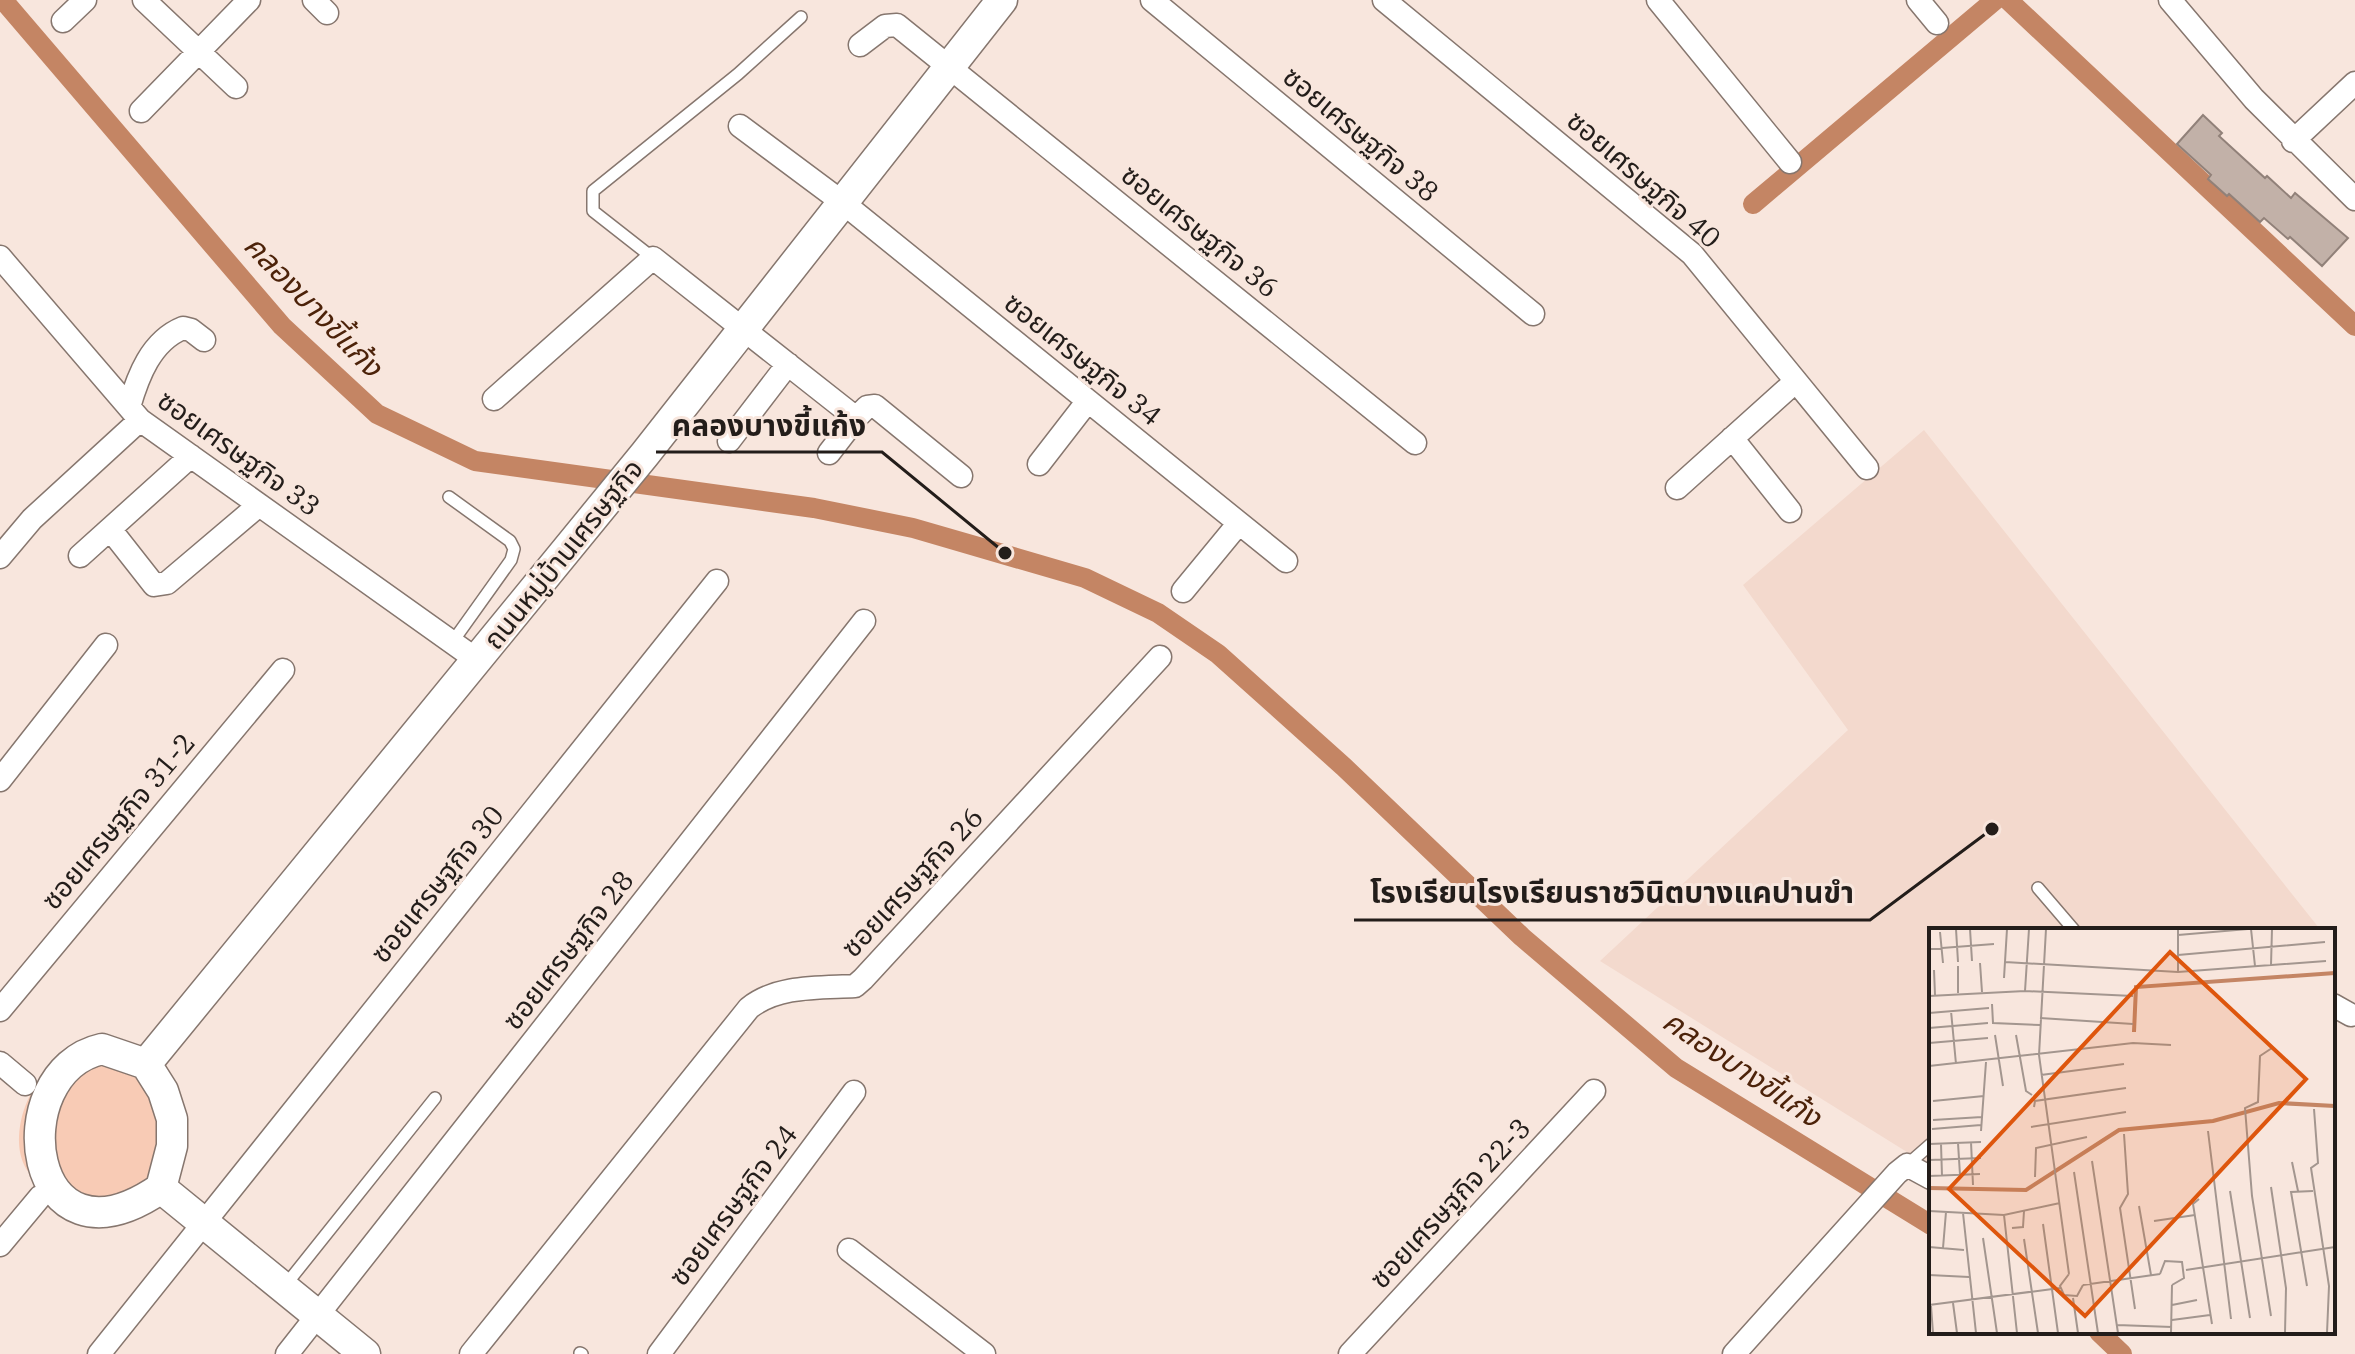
<svg xmlns="http://www.w3.org/2000/svg" width="2355" height="1354" font-family="'IBM Plex Serif','Noto Sans Thai',serif">
<style>
.built{fill:#f3d9cd}
.green{fill:#f8cbb5}
.lines{fill:none;stroke-linecap:round;stroke-linejoin:round}
.canal{stroke:#c48564;stroke-width:20}
.building{fill:#c2b1a8;stroke:#918179;stroke-width:2}
.lane-casing{stroke:#86766e;stroke-width:14}
.street-casing{stroke:#86766e;stroke-width:25}
.secondary-casing{stroke:#86766e;stroke-width:33}
.lane{stroke:#fff;stroke-width:11}
.street{stroke:#fff;stroke-width:22}
.secondary{stroke:#fff;stroke-width:30}
.labels{text-anchor:middle;stroke-width:6;stroke-linejoin:round;paint-order:stroke}
.street-label{font-size:28px;fill:#231d1a;stroke:#f8e6dd}
.water-label{font-size:30px;font-style:italic;fill:#4c2209;stroke:#f8e6dd}
.inset-river{fill:none;stroke:#c48564;stroke-width:4}
.inset-road{fill:none;stroke:#a3968f;stroke-width:2}
.view{fill:#de560d;fill-opacity:0.15;stroke:#de560d;stroke-width:4}
.inset-edge{fill:none;stroke:#231d1a;stroke-width:4}
.leader{fill:none;stroke:#231d1a;stroke-width:3}
.callout-dot{fill:#231d1a;stroke:#f8e6dd;stroke-width:3}
.callout-label{font-size:30px;text-anchor:middle;font-weight:bold;fill:#231d1a;stroke:#f8e6dd;stroke-width:6;stroke-linejoin:round;paint-order:stroke}
</style>
<rect width="100%" height="100%" fill="#f8e6dd"/>
<path class="built" d="M1924 430 2319 928 1931 930V1167L1600 961 1848 730 1743 585Z"/>
<path class="green" d="M93 1058 138 1074 165 1115 146 1185 102 1206C82 1198 56 1192 38 1181 5 1159 20 1096 46 1075 58 1066 79 1063 93 1058Z"/>
<g class="lines">
<path class="canal" d="M3 0 282 326 377 414 475 461 814 508 913 528 1085 578 1158 613 1218 654 1344 767 1522 937 1676 1068 1931 1225
M2008 0 2355 326
M1753 204 1995 0
M2099 1332 2122 1354"/>
</g>
<path class="building" d="M2203 115 2222 133 2219 136 2265 178 2267 176 2291 198 2295 193 2348 238 2322 266 2290 237 2288 239 2264 218 2260 222 2229 194 2227 196 2208 179 2211 175 2177 144Z"/>
<g class="lines">
<defs>
<path id="lane" d="M653 258 593 211V191L738 74 801 17
M449 497 510 541 514 549 511 560 451 644
M2038 888 2074 930
M1907 1165 1931 1144
M284 1287 435 1098
M580 1353 582 1354"/>
<path id="street" d="M144 0 236 87
M314 0 327 13
M1152 0 1533 314
M1384 0 1692 254 1867 468
M1658 0 1790 162
M1918 0 1937 23
M2170 0 2254 99 2355 199
M63 21 85 0
M860 45 885 26 897 25 1415 443
M141 111 249 0
M740 126 842 202 1286 561
M2293 141 2355 83
M0 257 140 420 477 660
M494 399 653 258 856 418 867 407 875 406 961 476
M129 407C138 376 151 341 183 328L191 330 204 340
M1732 438 1790 511
M729 441 788 364
M829 453 856 418
M1039 464 1087 402
M1677 488 1796 381
M110 529 154 585 167 583 259 505
M80 556 191 456
M0 557 32 519 140 420
M1183 591 1239 523
M0 780 106 645
M2333 1005 2351 1015
M0 1010 283 670
M0 1063 25 1084
M0 1245 40 1197
M849 1250 984 1354
M99 1354 717 581
M287 1354 864 621
M471 1354 749 1008C778 985 819 988 855 986L863 979 1160 657
M659 1354 854 1092
M1350 1354 1594 1091
M1734 1354 1897 1173 1907 1165 1931 1178"/>
<path id="secondary" d="M102 1049 146 1064 163 1091 172 1119V1146L161 1188C26 1282 0 1072 102 1049Z
M146 1064 645 454 1002 0
M161 1188 365 1354"/>
</defs>
<use href="#lane" class="lane-casing"/>
<use href="#street" class="street-casing"/>
<use href="#secondary" class="secondary-casing"/>
<use href="#lane" class="lane"/>
<use href="#street" class="street"/>
<use href="#secondary" class="secondary"/>
</g>
<g class="labels">
<g class="street-label">
<text transform="translate(1361 134) rotate(40)" y="10">ซอยเศรษฐกิจ 38</text>
<text transform="translate(1644 179) rotate(41)" y="10">ซอยเศรษฐกิจ 40</text>
<text transform="translate(1200 231) rotate(39)" y="10">ซอยเศรษฐกิจ 36</text>
<text transform="translate(1083 359) rotate(39)" y="10">ซอยเศรษฐกิจ 34</text>
<text transform="translate(239 453) rotate(36)" y="10">ซอยเศรษฐกิจ 33</text>
<text transform="translate(563 554) rotate(-51)" y="10">ถนนหมู่บ้านเศรษฐกิจ</text>
<text transform="translate(118 821) rotate(-50)" y="10">ซอยเศรษฐกิจ 31-2</text>
<text transform="translate(912 882) rotate(-47)" y="10">ซอยเศรษฐกิจ 26</text>
<text transform="translate(437 884) rotate(-51)" y="10">ซอยเศรษฐกิจ 30</text>
<text transform="translate(568 950) rotate(-52)" y="10">ซอยเศรษฐกิจ 28</text>
<text transform="translate(1450 1203) rotate(-47)" y="10">ซอยเศรษฐกิจ 22-3</text>
<text transform="translate(733 1205) rotate(-53)" y="10">ซอยเศรษฐกิจ 24</text>
</g>
<g class="water-label">
<text transform="translate(313 306) rotate(46)" y="10">คลองบางขี้แก้ง</text>
<text transform="translate(1742 1069) rotate(34)" y="10">คลองบางขี้แก้ง</text>
</g>
</g>
<g transform="translate(1929 928)">
<rect width="406" height="406" fill="#f8e6dd"/>
<path class="inset-river" d="M205 104 207 59 406 45M0 260 97 262 190 202 284 193 350 175 406 178"/>
<path class="inset-road" d="M27 1 29 34M41 1 43 33M117 1 110 127 140 346M322 1 326 38M11 4 14 35M249 7 319 1M0 21 65 16M249 27 396 14M76 34 249 44 397 33M51 35 53 64M342 37 343 1M29 38V65M5 42 6 67M249 44V1M75 50 78 1M96 63 100 1M0 68 96 63 204 68M63 76 64 95 111 97M22 83 27 136M0 85 60 80M111 90 204 96M0 100 59 95M66 107 74 158M87 107 97 163 103 167M0 115 59 110M0 138 204 115 242 117M112 147 195 136M4 173 55 168M105 179 106 173 197 160M385 181 389 235 382 240 400 358 398 405M4 192 53 189M102 199 197 184M3 201 52 197M52 203 57 134M279 203 302 391M195 206 199 266 191 280 206 381M42 214 44 257M29 215 31 247M0 216 52 214M12 216 13 248M0 232 52 230M163 233 189 405M363 234 369 263M145 244 169 405M0 248 51 246M106 249 107 220 158 209M342 259 357 360 356 405M406 260V287M301 263 321 390M270 271 264 276 283 396M210 278 222 347M0 283 75 287 131 275M34 285 47 405M75 287 88 405M225 293 266 287M114 296 129 405M83 300 94 299 95 283M54 310 68 405M95 311 109 405M0 319 35 322M14 320 17 284M257 342 406 319M140 346 131 358 135 367 148 368 154 357M231 346 236 333 253 334 255 350 243 357M0 347 40 349M154 357 231 346M378 358 362 264 384 263M144 370 149 405M24 375 28 405M0 377 131 360M243 377 268 372M2 378 4 405M342 388 323 268 316 180 329 174 331 128 343 120M243 392 281 387M188 397 243 399M242 405 243 357"/>
<path class="view" d="M241 24 377 151 156 388 20 261Z"/>
<rect width="406" height="406" class="inset-edge"/>
</g>
<path class="leader" d="M1005 553L882 452H656M1992 829L1870 920H1354"/>
<g class="callout-dot">
<circle cx="1005" cy="553" r="8"/>
<circle cx="1992" cy="829" r="8"/>
</g>
<g class="callout-label">
<text x="769" y="436">คลองบางขี้แก้ง</text>
<text x="1612" y="903">โรงเรียนโรงเรียนราชวินิตบางแคปานขำ</text>
</g>
</svg>
